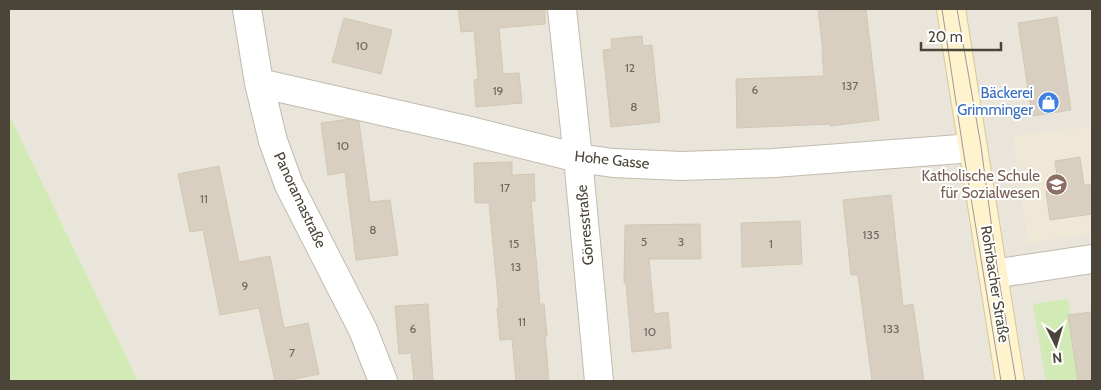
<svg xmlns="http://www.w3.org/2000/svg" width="1101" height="390" font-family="Cabin,sans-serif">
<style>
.residential{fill:#eae5da}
.education{fill:#efe8d6}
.green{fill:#d2eab5}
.building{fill:#d8cfc1;stroke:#d3c7b4}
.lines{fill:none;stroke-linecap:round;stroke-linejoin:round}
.street-casing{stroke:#c2bbae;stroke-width:30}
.secondary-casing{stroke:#d6c79b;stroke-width:30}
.street{stroke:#fff;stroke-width:28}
.secondary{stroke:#fff3cd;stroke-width:28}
.tram{stroke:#9a9a9a;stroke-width:1}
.labels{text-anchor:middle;stroke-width:4;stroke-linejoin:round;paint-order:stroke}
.number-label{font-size:12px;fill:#6e675b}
.shop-label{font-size:15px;fill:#366cbe;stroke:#fff;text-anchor:end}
.street-label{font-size:15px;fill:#4b4439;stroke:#fff}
.education-label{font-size:15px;fill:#785e54;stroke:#fff;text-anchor:end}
</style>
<rect width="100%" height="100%" fill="#f6f3ec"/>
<path class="residential" d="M9 9H1092V381H138L9 114Z"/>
<path class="education" d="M1092 126V233L1028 243 1013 136Z"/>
<path class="green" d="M9 114 138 381H9Z
M1068 299 1071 315 1068 316 1078 381H1046L1033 304Z"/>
<path class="building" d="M458 9H545V24L499 28 503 74 519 73 522 103 476 107 474 80 478 79 474 31 461 32Z
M818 9H866L879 120 830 126V124L737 128 736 79 824 76 822 52H823Z
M1057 17 1071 110 1032 116 1018 23Z
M344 18 392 30 381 74 332 62Z
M642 36 643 46 652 45 660 122 611 127 603 50 612 49 611 39Z
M349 119 359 122 370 202 390 200 398 255 356 260 345 172 328 175 321 123Z
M1080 157 1084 185 1092 184V214L1050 220 1046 191 1059 189 1055 161Z
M512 162V175L534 174 535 201H531L540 304H544L547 336H545L549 381H516L512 339 500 340 497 308H499L489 203H475L474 163Z
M219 166 239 262 270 256 284 328 308 323 319 374 286 381H275L259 308 220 315 203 230 190 232 178 174Z
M891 195 903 306 913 304 924 381H872L858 275H851L843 200Z
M800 221 802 264 742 267 741 223Z
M700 224 701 259H649L654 314 668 312 671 348 632 352 626 283 624 282 625 225Z
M428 304 433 381H414L411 353 399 354 395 306Z
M1092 312V381H1078L1068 315Z"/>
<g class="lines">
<defs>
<path id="street" d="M247 9 259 83 273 141 289 185 363 330 383 381
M562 9 578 158 599 381
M259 83 470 131 578 158 613 163 682 166 774 163 973 148
M993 274 1092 259"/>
<path id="secondary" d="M951 9 1010 381"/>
</defs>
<use href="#street" class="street-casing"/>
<use href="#secondary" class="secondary-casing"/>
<use href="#street" class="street"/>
<use href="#secondary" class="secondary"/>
<path class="tram" d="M942 9 963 149 1001 381
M957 9 981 146 998 274 1016 381"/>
</g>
<defs>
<symbol id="shop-disc" viewBox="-11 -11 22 22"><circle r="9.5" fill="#3f7fe0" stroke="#fff"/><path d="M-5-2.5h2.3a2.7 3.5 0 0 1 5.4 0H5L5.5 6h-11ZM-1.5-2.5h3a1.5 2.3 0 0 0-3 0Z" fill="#fff"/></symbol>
<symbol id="school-disc" viewBox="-11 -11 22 22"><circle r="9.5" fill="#8d6e63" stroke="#fff"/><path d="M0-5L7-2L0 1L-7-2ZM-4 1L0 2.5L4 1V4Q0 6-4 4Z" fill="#fff"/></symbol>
</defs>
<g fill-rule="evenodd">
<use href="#shop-disc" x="1036" y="90" width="25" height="25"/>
<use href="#school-disc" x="1044" y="172" width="25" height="25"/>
</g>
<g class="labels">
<g class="number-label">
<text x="362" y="50">10</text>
<text x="630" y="72">12</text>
<text x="850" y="90">137</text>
<text x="755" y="94">6</text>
<text x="498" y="95">19</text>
<text x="634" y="111">8</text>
<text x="343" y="150">10</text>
<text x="505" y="192">17</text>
<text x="204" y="203">11</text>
<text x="373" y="234">8</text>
<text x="871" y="239">135</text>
<text x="644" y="246">5</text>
<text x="681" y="246">3</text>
<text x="514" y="248">15</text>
<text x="771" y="248">1</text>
<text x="516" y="271">13</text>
<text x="245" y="290">9</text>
<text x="522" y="326">11</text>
<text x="413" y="333">6</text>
<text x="891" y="333">133</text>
<text x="650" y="336">10</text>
<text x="292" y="357">7</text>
</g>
<g class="shop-label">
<text x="1033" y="98">Bäckerei<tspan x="1033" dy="17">Grimminger</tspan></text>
</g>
<g class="street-label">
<text transform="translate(612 160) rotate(6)" y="5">Hohe Gasse</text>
<text transform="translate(300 200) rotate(65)" y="5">Panoramastraße</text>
<text transform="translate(585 225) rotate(-95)" y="5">Görresstraße</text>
<text transform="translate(995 284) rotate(81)" y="5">Rohrbacher Straße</text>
</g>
<g class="education-label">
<text x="1040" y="181">Katholische Schule<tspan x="1040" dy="17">für Sozialwesen</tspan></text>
</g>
</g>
<rect width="1101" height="390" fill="none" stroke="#4b4439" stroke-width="20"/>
<g transform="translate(1056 345) rotate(175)" stroke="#ffffff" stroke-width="4" paint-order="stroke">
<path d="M0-4L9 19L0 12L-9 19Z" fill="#4b4439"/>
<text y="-8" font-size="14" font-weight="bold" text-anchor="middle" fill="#4b4439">N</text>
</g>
<path d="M921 42v8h80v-8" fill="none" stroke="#4b4439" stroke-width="2.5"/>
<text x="928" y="42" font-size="15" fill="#4b4439" stroke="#ffffff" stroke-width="4" paint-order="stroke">20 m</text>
</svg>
